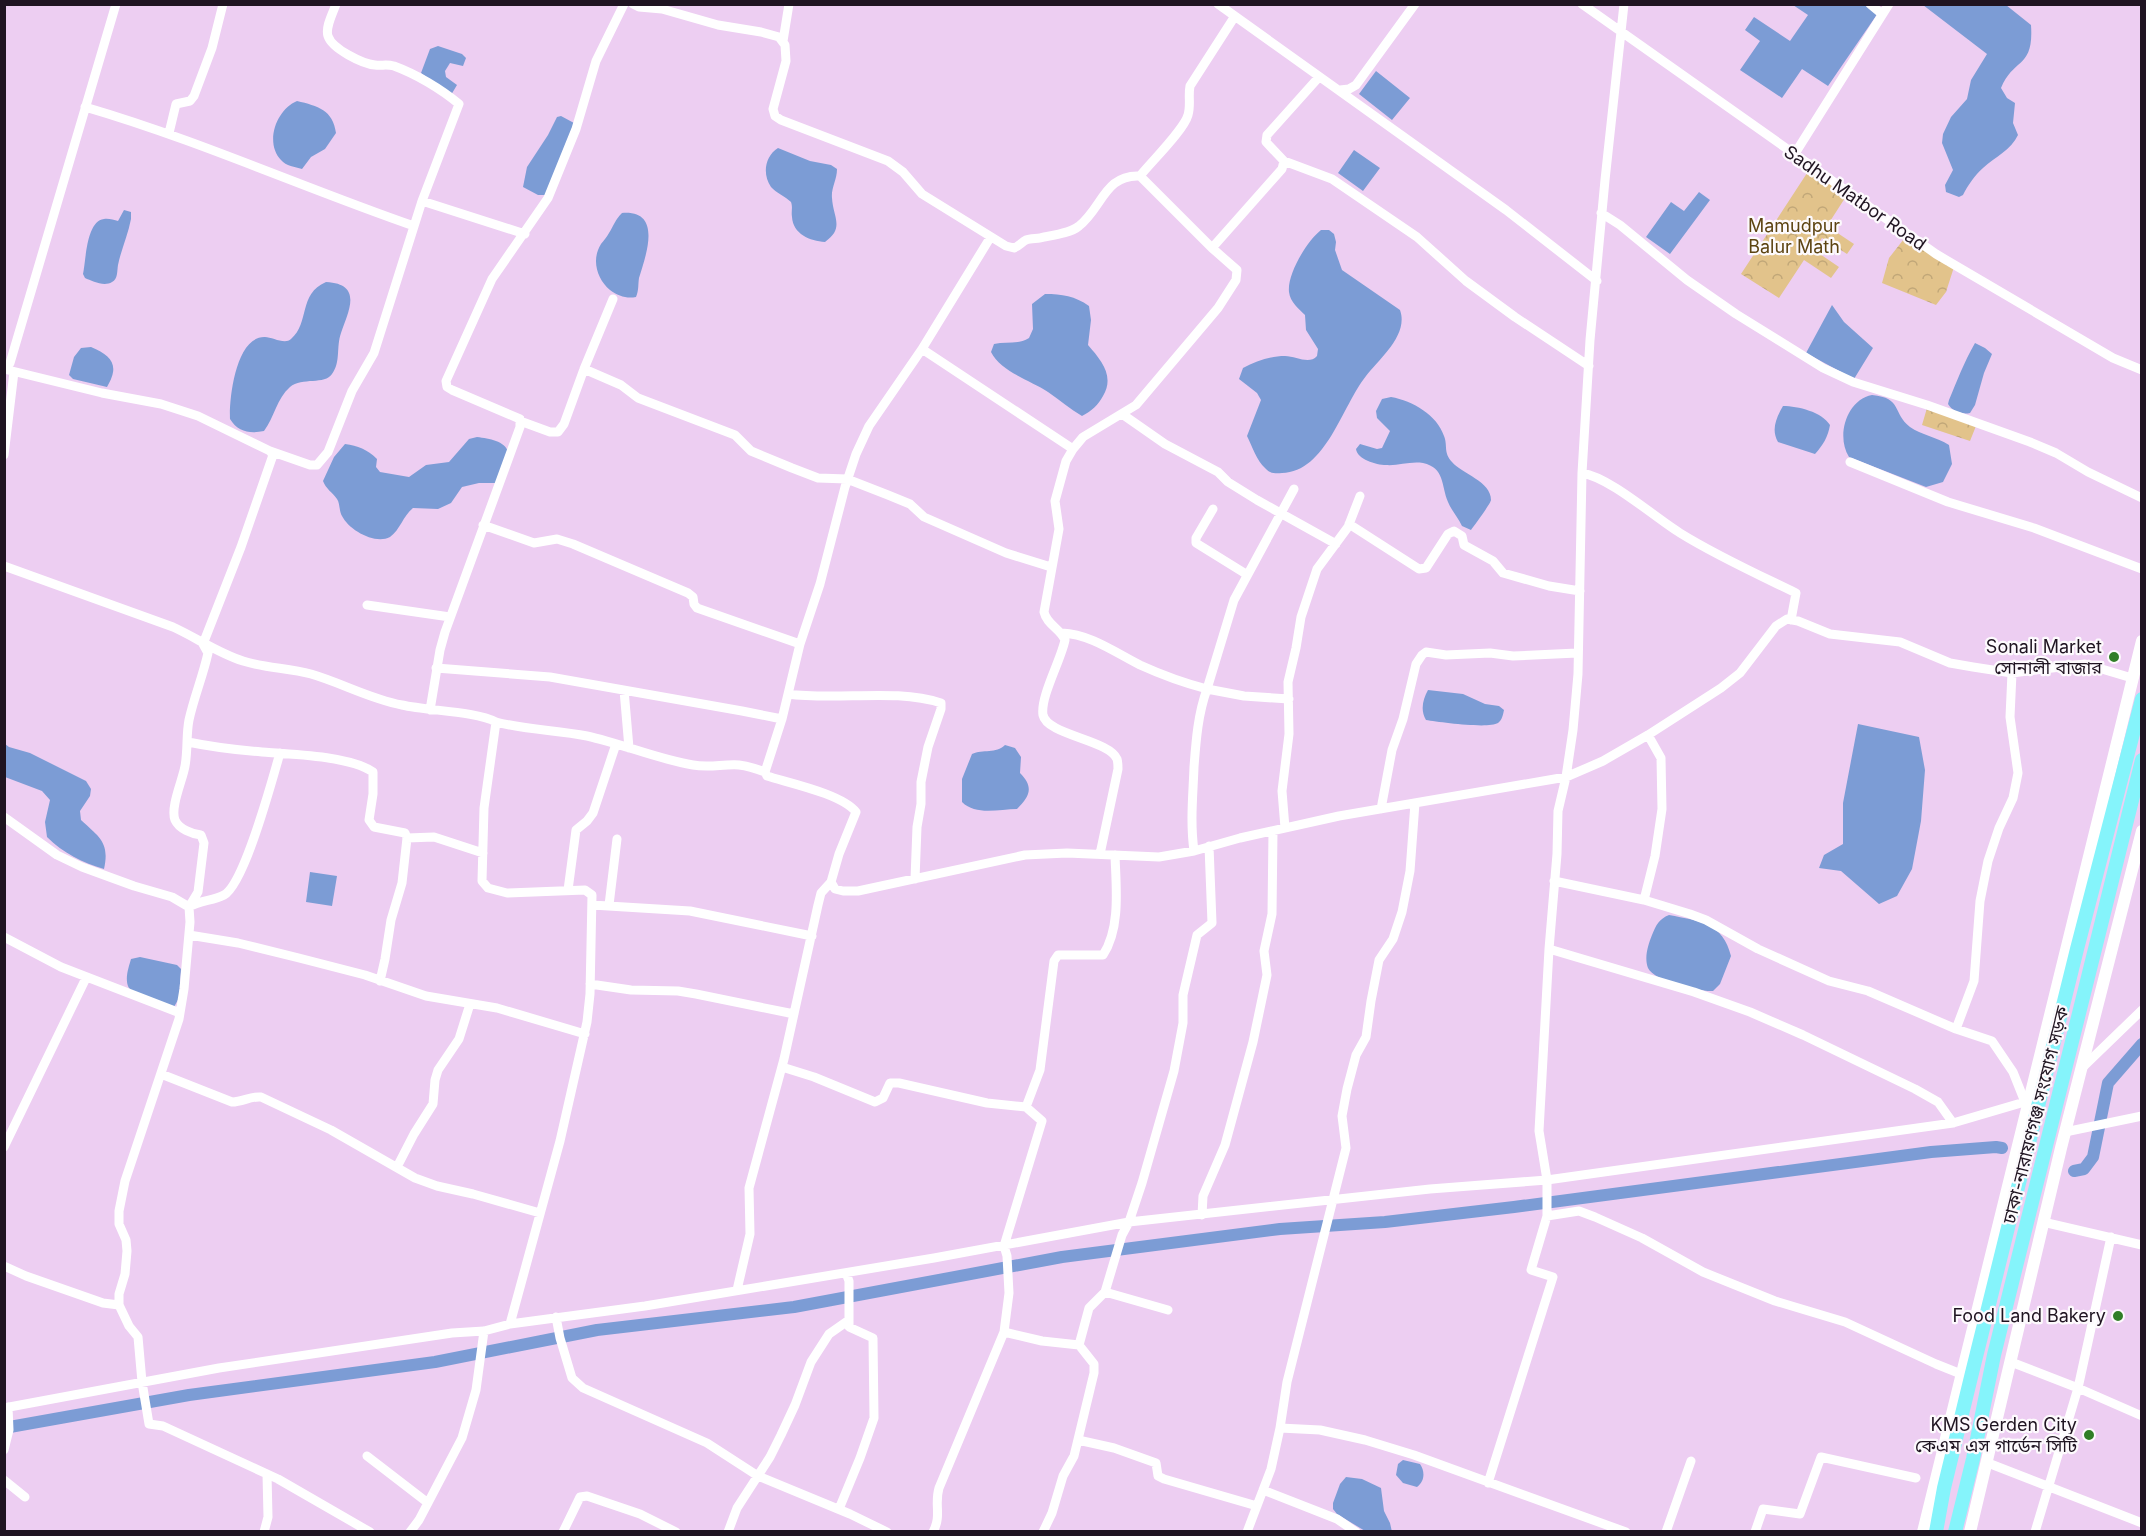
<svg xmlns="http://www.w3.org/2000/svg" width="2146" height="1536" font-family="Inter,'Noto Sans Bengali',sans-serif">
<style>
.forest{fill:url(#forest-crowns)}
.water{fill:#7c9cd5}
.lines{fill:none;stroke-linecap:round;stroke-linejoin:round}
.canal{stroke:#7c9cd5;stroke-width:12}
.street{stroke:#fff;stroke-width:9}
.secondary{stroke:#fff;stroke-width:12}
.primary{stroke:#85f4fb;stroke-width:14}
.poi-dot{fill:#307e27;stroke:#fdfafd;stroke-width:2}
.labels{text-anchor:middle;stroke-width:4.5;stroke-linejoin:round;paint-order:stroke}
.street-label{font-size:18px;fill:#1f1421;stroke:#fdfafd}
.park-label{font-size:18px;fill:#5d4412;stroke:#fdfafd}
.poi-label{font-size:18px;fill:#1f1421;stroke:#fdfafd;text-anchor:end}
</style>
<defs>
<pattern id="forest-crowns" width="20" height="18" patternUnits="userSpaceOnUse" patternTransform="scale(1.5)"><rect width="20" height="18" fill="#e2c38b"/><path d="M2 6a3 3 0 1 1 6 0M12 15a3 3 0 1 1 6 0" fill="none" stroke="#c1a778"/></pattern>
</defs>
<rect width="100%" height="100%" fill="#edcef2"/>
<path class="forest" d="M1811 167 1846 192 1845 198 1827 226 1854 244 1847 254 1822 238 1814 250 1839 267 1831 278 1804 260 1779 298 1741 274Z
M1907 235 1954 267 1946 292 1936 305 1882 283 1889 258Z
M1927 408 1976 426 1970 441 1922 425Z"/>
<path class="water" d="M1793 5H1865L1878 13 1828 86 1802 69 1782 98 1740 70 1760 41 1745 30 1754 17 1790 41 1808 15Z
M1923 5H2006L2031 25C2034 69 2014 57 2001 88L2007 98 2015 103 2013 123 2018 135C2011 150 1995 157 1983 168 1975 175 1968 185 1963 195L1959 197 1946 192 1945 185 1953 170 1942 143 1943 134 1951 117 1967 99 1971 80 1987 54Z
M438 46 462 54 466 58 463 66 450 63 445 71 446 77 457 85 451 95 421 73 430 49Z
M1376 71 1410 98 1392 120 1359 94Z
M297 101C318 106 333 110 336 133L325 149 311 157 302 169C295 167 286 166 281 160 264 142 277 109 297 101Z
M561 116 574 123 546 195H538L523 187 527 167 548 135 557 117Z
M778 148 810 161 831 165 837 169C837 180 831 188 832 198 833 217 845 228 825 242 810 241 793 234 792 217 791 211 793 208 791 202 785 196 776 193 771 187 762 174 765 156 778 148Z
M1354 150 1380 168 1363 191 1338 173Z
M1699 192 1710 200 1670 254 1646 237 1671 202 1684 211Z
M124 210 131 212V219C128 235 121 250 118 265 117 271 118 279 112 282 104 287 92 281 85 278L83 274C86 261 86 221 104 219 108 218 114 220 118 221Z
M622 213C663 210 646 255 639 278 638 284 639 290 636 297 627 299 618 296 610 290 597 279 591 260 601 244 604 240 607 237 609 233 614 225 615 220 622 213Z
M1321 230H1329L1334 234 1336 242 1335 250 1342 270 1400 310C1409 335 1379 359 1366 376 1342 406 1326 472 1282 473 1275 474 1269 473 1265 468 1257 461 1252 446 1247 436L1261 400 1257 393 1239 379 1243 368C1256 361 1270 356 1285 356 1296 356 1309 365 1317 356L1318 349 1306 330 1305 315C1299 309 1290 302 1289 292 1287 274 1307 241 1321 230Z
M326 282C364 284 348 312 341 333 336 347 341 362 332 374 325 385 302 377 290 387 277 398 274 418 264 431 250 434 238 432 230 419 229 398 236 336 265 337 272 337 285 345 291 339 310 323 298 294 326 282Z
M1045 294C1062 294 1075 296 1089 306L1091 320 1088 345C1101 360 1115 376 1103 396 1098 405 1092 411 1082 416 1070 409 1060 400 1048 392 1030 380 1001 372 991 352L994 344C1006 341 1018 345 1029 338L1033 329 1032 304Z
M1832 305 1844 322 1873 348 1854 379 1806 353Z
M1975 343 1985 348 1992 354 1984 373 1975 405 1970 413C1962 415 1952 411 1948 404L1949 400C1957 381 1964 362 1975 343Z
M91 347C112 356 120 365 107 387L73 379 69 375 74 357 81 348Z
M1872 395C1903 398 1892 413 1910 427 1921 435 1937 437 1949 445L1952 464 1943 482 1926 487 1849 457C1836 437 1846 400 1872 395Z
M1391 397C1413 401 1437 415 1444 436 1448 446 1443 452 1452 462 1462 474 1491 481 1491 500 1491 503 1474 526 1471 530L1462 526C1458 517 1451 510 1448 502 1441 485 1445 468 1423 463 1410 461 1398 466 1386 465 1376 465 1357 459 1356 449L1360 444 1377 449 1382 448 1390 431 1377 418 1376 411 1382 399Z
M1783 406C1798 406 1822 412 1830 425 1828 437 1823 445 1815 454L1778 442C1771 430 1776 418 1783 406Z
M477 437C490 439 504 440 509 453L496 483H479L462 487 451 503 438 509 413 508C403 516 400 530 390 537 375 545 349 530 342 516 339 511 340 503 337 499 332 492 326 489 323 481L334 457 345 444C358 446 367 449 377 459L376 467 380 472 409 477 426 465 449 462 469 439Z
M1428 690 1463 694 1485 704 1499 706 1504 710C1503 715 1502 720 1498 723 1488 729 1439 722 1426 720 1420 710 1423 699 1428 690Z
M1858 724 1919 737 1925 770 1921 821 1912 869 1897 896 1879 904 1841 871 1819 868 1824 855 1843 844V803Z
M5 744 9 747 30 753 86 781 91 789 90 796 80 811 81 820C99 837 110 842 104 869 83 863 63 853 47 837L45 822 50 800 42 791 5 777Z
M1005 745 1015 748 1021 757 1020 773C1034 787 1030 796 1017 809 999 809 976 816 962 802V779L972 754C983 749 996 754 1005 745Z
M310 872 337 876 332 906 306 902Z
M1669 915C1700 921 1723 923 1731 956L1720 984 1713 991C1699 992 1655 982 1648 968 1644 958 1648 945 1652 935 1656 925 1659 919 1669 915Z
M140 957 177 965 181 969 179 998 174 1007C163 1003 135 996 129 988 124 980 129 966 131 959Z
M1403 1460 1420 1464C1425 1471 1425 1481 1417 1487L1403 1483 1396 1475 1398 1464Z
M1346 1477 1362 1479 1381 1488 1384 1511 1390 1523 1392 1532 1365 1531 1337 1514 1333 1509V1503L1340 1484Z"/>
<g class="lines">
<path class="canal" d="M2074 1171 2084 1169 2093 1157 2108 1083 2142 1044
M4 1428 189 1395 435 1362 597 1330 794 1307 1062 1257 1280 1229 1385 1222 1514 1207 1931 1152 1996 1147 2002 1148"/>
<path class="street" d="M336 4C333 13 325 27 328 36 332 49 363 64 375 65 382 66 386 64 394 66 416 74 441 89 459 104L422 201
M633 4 639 7 662 9 718 25 761 32 779 37 785 45 786 61 773 109 775 116 781 120 888 161 903 172 922 194 1006 246 1014 248C1019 246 1022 242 1026 240 1031 238 1039 239 1044 237 1055 235 1071 233 1079 226 1102 208 1105 174 1140 176L1212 248 1237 270 1236 280 1218 308 1136 405 1083 437 1073 449 1066 461 1055 501 1059 529 1044 612C1047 625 1060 628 1065 640 1061 660 1040 697 1043 715 1047 735 1109 740 1117 759 1118 762 1118 766 1118 769L1100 854
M1218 4 1506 210 1597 281
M1582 4 1936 254 2113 358 2142 370
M1870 4 1882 14
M783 41 789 4
M1340 90 1349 89 1356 85 1415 4
M85 107C198 140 304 188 414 226
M169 133 176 104 190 101 194 96 212 48 223 4
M1794 155 1889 4
M1284 161 1332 179 1417 237 1466 281 1515 317 1589 366
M1140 176C1151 162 1184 130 1188 115 1191 105 1188 96 1190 86L1235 16
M1601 213 1620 225 1687 280 1736 314 1823 368 1853 382 1927 405 2030 442 2056 453 2088 472 2142 498
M1212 248 1282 169 1284 161 1266 142 1267 135 1319 77
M922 349 1073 449
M4 368 10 363 116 4
M4 369 102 393 161 404 198 416 270 451 273 455 241 547 203 644 208 653C203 676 194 697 189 720 186 735 188 750 185 766 183 779 170 807 175 820 179 829 192 834 201 835L204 843 198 892 189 907
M584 369 613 299
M1122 414 1165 444 1218 472 1228 482 1257 500 1336 544
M520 421 550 432H558L564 424 584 369 621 385 638 398 735 435 751 451 792 468 818 478 847 479 888 495 910 504 924 517 1006 553 1051 567
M270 451 310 465H317L328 452 352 391 374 353 422 201 525 234
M4 455 14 372
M1850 462 1948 502 2034 528 2142 569
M1582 473C1611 478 1654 517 1680 533 1717 556 1757 574 1796 593L1791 620
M1213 509 1196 538V543L1246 574
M1349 524 1419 569 1426 568 1448 534 1454 531 1462 536 1464 545 1493 561 1503 573 1549 586 1580 591
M483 525 534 543 557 539 573 544 688 593 693 597 694 604 697 608 800 644
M4 566 173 627C197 638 218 653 243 661 265 668 288 668 311 674 342 683 370 699 402 705 428 711 475 711 496 722L484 808 482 881 488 888 507 893 585 890 592 895 590 994 587 1022 560 1141 510 1324
M367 605 450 617
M1062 633C1090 634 1116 653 1140 665 1162 675 1184 683 1207 689 1198 714 1196 740 1194 767 1193 795 1190 822 1194 851
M436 668 550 677 742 711 782 719
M624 690 629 748
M788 694C837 701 895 688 941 703V709L928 747 921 782V804L917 827 915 879
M1289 699 1244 696 1207 689 1234 600 1294 489
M430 710 440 650 445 632 520 427V419L452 390 447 387 446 381 492 279 548 198 576 129 596 61 624 4
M496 722C526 730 557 730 587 736 623 744 657 759 693 765 709 768 723 764 739 765 748 766 757 769 765 772L767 776C789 783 842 794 856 812L839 854 831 882 821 893 818 905 784 1059 749 1188 750 1234 737 1290
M188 742C212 747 237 750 262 752 291 754 351 756 373 772V794L369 820 374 827 405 833 407 838 402 883 391 920 385 959 380 981
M765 772 782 719 800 644 820 584 845 487 856 454 869 426 922 349 990 238
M1381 809 1392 750 1403 719 1416 664 1422 655 1426 652 1446 655 1490 653 1513 656 1577 653
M4 817 57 855 82 867 134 886 172 897 189 907 190 922 184 989 179 1019 125 1181 119 1211V1224L126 1240 127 1251 125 1274 119 1294V1305L129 1326 138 1337 142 1382 149 1424 163 1426 278 1479 370 1532
M1285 828 1282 791 1289 734 1288 682 1296 648 1301 617 1317 569 1348 527 1360 496
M407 838 434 837 483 853
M1554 881 1644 900 1690 914 1706 920 1758 949 1829 981 1868 991 1956 1029 1992 1041 2013 1072 2025 1102
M831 882 835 889 843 891H858L1025 855 1067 853 1159 857 1194 851 1240 838 1339 816 1566 777 1603 761 1648 735 1721 688 1740 673 1776 626 1787 619 1798 621 1830 634 1900 642 1950 663 1973 667 2012 673 2085 664 2132 678
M568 890 576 830 587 821 593 813 616 744
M1644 900 1655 856 1662 809 1661 758 1648 735
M592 905 690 911 812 936
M609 905 617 839
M189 907C200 900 213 901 224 895 245 883 272 780 280 753
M189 935 238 943 299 958 365 975 426 996 497 1008 585 1034
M4 937 61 967 180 1013
M1549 949 1694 992 1750 1012 1803 1035 1915 1089 1938 1102 1953 1123
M590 984 631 990 678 991 696 994 794 1014
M1956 1029 1974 981 1980 901 1988 861 1999 828 2013 798 2018 773 2010 717 2012 673
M782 1067 814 1077 875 1102 883 1098 890 1083H899L987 1103 1026 1107
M2082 1068 2142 1010
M161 1074 232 1102C243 1102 250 1096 261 1097L331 1130 415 1178 437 1186 473 1194 540 1213
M2065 1132 2142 1116
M4 1147 86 978
M397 1167 414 1134 433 1104 435 1080 438 1070 459 1039 470 1004
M1202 1215 1203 1196 1225 1145 1253 1042 1267 975 1264 951 1272 914 1273 831
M1547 1216 1579 1211 1595 1217 1642 1238 1703 1272 1775 1301 1845 1322 1936 1364 1961 1374
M2043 1222 2142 1245
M4 1266 26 1276 103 1303 119 1305
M1105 1292 1168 1310
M556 1317 560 1338 572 1378 583 1388 707 1443 758 1476 850 1514 887 1532
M1004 1332 1042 1341 1079 1345
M2011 1362 2078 1388 2142 1416
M4 1408 219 1368 452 1333 484 1331 510 1324 645 1306 934 1258 1129 1222 1430 1189 1547 1180 1539 1131 1549 949 1557 854 1558 811 1566 777 1573 730 1578 674 1582 473 1590 340 1605 180 1624 4
M1280 1428 1320 1430 1365 1440 1414 1455 1626 1532
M1078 1440 1114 1448 1156 1463 1158 1476 1164 1479 1257 1506
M4 1450 9 1430 8 1407
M367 1456 428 1503
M1988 1463 2142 1523
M4 1480 25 1497
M1488 1483 1553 1277 1531 1270 1547 1216V1180L1953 1123 2028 1101
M1263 1490 1337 1519 1356 1532
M839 1509 860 1458 874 1418 873 1338 849 1327V1281L846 1273
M264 1532 268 1517 267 1474
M410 1532 419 1520 462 1438 476 1390 484 1331
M563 1532 580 1497 587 1496 640 1514 676 1532
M728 1532 737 1508 770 1457 781 1435 795 1405 811 1362 829 1334 849 1320
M933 1532C942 1515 934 1505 939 1488L1004 1332 1009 1293 1007 1256 1004 1246 1042 1121 1026 1107 1040 1070 1054 961 1058 955H1103C1121 928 1116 886 1115 855
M1043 1532 1052 1513 1063 1476 1074 1456 1094 1373V1364L1079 1345 1089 1308 1105 1292 1122 1235 1129 1222 1142 1183 1174 1071 1183 1023V995L1197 935 1212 923 1209 846
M1247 1532 1271 1469 1280 1428 1287 1382 1346 1148 1342 1116 1347 1089 1356 1055 1366 1037 1371 1001 1379 960 1393 939 1402 912 1410 871 1415 803
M1666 1532 1691 1461
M1755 1532 1763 1509 1800 1514 1821 1457 1916 1478
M2035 1532 2078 1388 2111 1237"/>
<path class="secondary" d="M1923 1532 2142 641
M1970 1532 2061 1148 2142 831"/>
<path class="primary" d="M1936 1532 1944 1488 1971 1377 2077 949 2142 699
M1955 1532 1973 1459 1994 1355 2142 760"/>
</g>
<g class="poi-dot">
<circle cx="2114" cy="657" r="6"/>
<circle cx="2118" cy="1316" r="6"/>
<circle cx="2089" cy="1435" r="6"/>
</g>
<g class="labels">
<g class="street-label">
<text transform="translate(1855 198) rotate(35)" y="6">Sadhu Matbor Road</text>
<text transform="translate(2036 1115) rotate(-76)" y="6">ঢাকা-নারায়ণগঞ্জ সংযোগ সড়ক</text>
</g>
<g class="park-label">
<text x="1794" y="232">Mamudpur<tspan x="1794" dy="21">Balur Math</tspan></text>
</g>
<g class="poi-label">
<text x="2102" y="653">Sonali Market<tspan x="2102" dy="21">সোনালী বাজার</tspan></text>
<text x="2106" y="1322">Food Land Bakery</text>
<text x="2077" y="1431">KMS Gerden City<tspan x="2077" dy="21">কেএম এস গার্ডেন সিটি</tspan></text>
</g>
</g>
<rect width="2146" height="1536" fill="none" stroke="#1f1421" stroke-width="12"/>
</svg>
